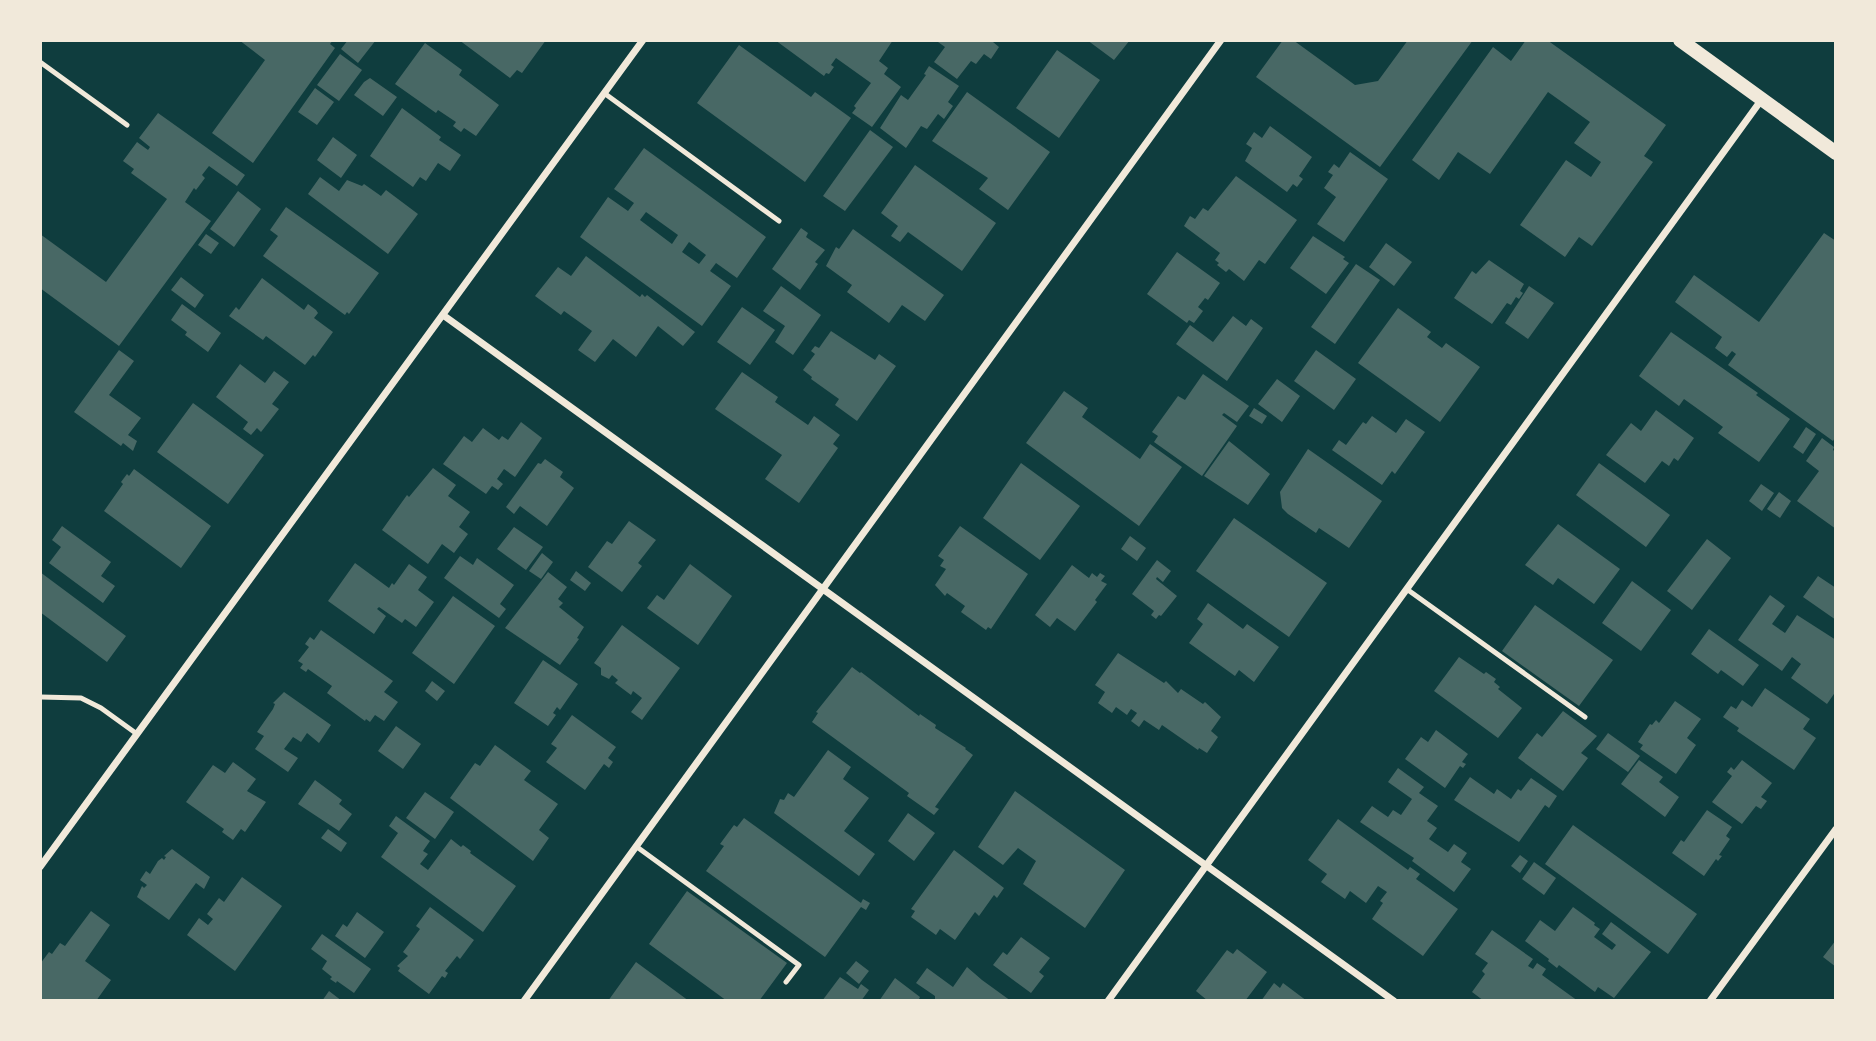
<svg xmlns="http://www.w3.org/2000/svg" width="1876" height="1041" font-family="'Titillium Web',sans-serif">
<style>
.building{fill:#486865;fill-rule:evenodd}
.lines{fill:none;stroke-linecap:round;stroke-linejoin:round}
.service{stroke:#f1e9da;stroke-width:5}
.minor{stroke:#f1e9da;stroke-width:7}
.secondary{stroke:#f1e9da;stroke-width:14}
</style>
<rect width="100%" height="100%" fill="#0f3d3e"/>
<path class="building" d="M239 40H333L330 44 335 48 253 163 212 133 265 60Z
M348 40H376L358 63 341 49Z
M459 40H546L522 73 517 70 510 78Z
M775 40H893L879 61 888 68 884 74 901 87 872 127 852 113 856 108 854 106 871 83 836 58 831 65 834 67 829 74 826 73 824 76Z
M940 40H994L993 42 999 47 991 59 984 54 976 64 971 61 957 79 934 62 945 47 938 42Z
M1087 40H1130L1114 60Z
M1283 40H1293L1355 85 1378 81 1408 40H1473L1380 167 1256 77Z
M1526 40H1547L1666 125 1644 156 1653 162 1592 246 1579 237 1565 257 1520 225 1566 160 1591 177 1601 162 1574 143 1590 122 1548 92 1490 174 1458 152 1439 180 1412 160 1493 47 1511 61Z
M425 43 462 70 459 75 499 105 476 136 464 128 461 132 453 126 456 122 438 110 436 113 395 84Z
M739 45 811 97 815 92 851 118 805 182 697 103Z
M1057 50 1100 80 1059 138 1016 108Z
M340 54 362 70 339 101 317 85Z
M929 66 959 86 948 102 953 106 944 119 938 114 927 129 921 126 906 148 880 128 901 95 908 100 926 75 924 74Z
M370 78 397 97 383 116 354 95 364 82Z
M315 88 334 102 317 125 298 112Z
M967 92 1050 152 1008 210 979 189 988 178 932 141Z
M402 108 441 137 439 140 461 155 450 171 438 163 426 181 420 177 413 187 370 156Z
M158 113 245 175 237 186 209 166 202 175 205 178 196 190 194 188 185 202 211 221 119 346 40 288V234L106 282 167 199 131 173 134 169 123 161 137 142 148 150 150 147 139 138Z
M1270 126 1312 157 1299 176 1303 179 1297 187 1293 184 1287 192 1245 161 1252 148 1246 144 1254 132 1262 138Z
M870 130 893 147 845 211 823 196Z
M333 137 357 155 341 178 317 160Z
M644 148 766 237 737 278 716 263 710 271 731 286 702 326 580 237 608 197 628 211 634 203 614 189ZM646 212 678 235 672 244 640 220ZM689 242 706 255 699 264 682 252Z
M1350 152 1388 179 1344 242 1317 224 1336 197 1324 188 1333 175 1328 172 1334 164 1339 168Z
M915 165 996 223 962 271 908 232 900 242 891 236 898 226 881 213Z
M1236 176 1297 220 1265 264 1259 260 1244 281 1229 269 1226 272 1217 265 1219 263 1215 260 1220 253 1184 226 1190 216 1195 219 1203 208 1208 211Z
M320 177 339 191 347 180 362 186 364 184 381 196 386 190 418 214 388 254 308 194Z
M238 191 261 209 234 247 210 229Z
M286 207 379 273 349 314 347 312 345 315 263 256 278 236 270 230Z
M801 228 808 233 806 237 825 250 815 262 818 264 800 290 772 269Z
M853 229 944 295 925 321 902 305 889 323 847 292 852 285 826 266 836 247 839 249Z
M1824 233 1836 241V436L1833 441 1728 365 1736 354 1732 351 1727 357 1715 348 1722 337 1675 302 1694 275 1759 322Z
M206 234 219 243 211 254 198 245Z
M1313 236 1345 257 1343 259 1349 263 1326 294 1290 268Z
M1386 243 1412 262 1394 286 1369 267Z
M1177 252 1220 283 1208 300 1205 298 1198 307 1203 311 1194 323 1189 320 1187 323 1147 294Z
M586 256 640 297 642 294 645 297 647 295 695 332 683 346 658 326 636 357 613 339 595 362 578 350 592 331 564 311 561 315 535 296 558 267 571 276Z
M1489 260 1524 284 1520 291 1523 293 1519 299 1516 297 1511 305 1507 303 1492 324 1454 298 1472 271 1476 274Z
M1356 264 1380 280 1335 344 1311 327Z
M181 277 204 295 195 308 171 290Z
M262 278 304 310 308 304 316 310 318 313 314 318 333 332 315 357 313 355 305 365 266 336 263 340 229 316 236 307 239 310Z
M781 286 821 315 793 355 775 342 785 326 763 311Z
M1529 286 1554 303 1528 339 1505 323Z
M182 304 221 333 208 352 185 335 187 332 171 320Z
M742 307 775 330 750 365 717 342Z
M1398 308 1431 332 1427 337 1442 348 1446 343 1480 367 1440 422 1358 363Z
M1233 316 1246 326 1251 319 1263 328 1227 381 1176 344 1190 325 1213 342Z
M831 331 875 360 879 354 896 366 857 421 835 405 839 399 811 379 812 377 803 370 815 354 811 351 815 346 819 348Z
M1671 332 1758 393 1756 395 1790 419 1759 462 1718 433 1723 427 1684 399 1679 406 1639 376Z
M119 350 134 361 109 395 141 418 128 435 137 441 133 451 123 443 121 446 74 412Z
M1316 350 1356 379 1334 410 1294 381Z
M240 364 265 383 274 371 289 382 272 404 279 409 261 432 257 428 251 435 243 429 248 422 216 397Z
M742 372 778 397 775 402 808 425 814 416 840 435 833 444 838 448 799 503 765 479 782 455 715 409Z
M1203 374 1249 406 1237 422 1224 413 1222 415 1237 426 1202 476 1154 442 1158 436 1152 432 1178 396 1185 400Z
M1277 379 1300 396 1282 422 1258 404Z
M1064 391 1088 408 1082 417 1140 459 1150 444 1182 467 1139 526 1026 443Z
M193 403 264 455 228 504 157 452Z
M1254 408 1267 416 1262 424 1249 416Z
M1656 410 1694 438 1678 461 1674 458 1669 466 1662 461 1645 483 1606 455 1631 423 1641 431Z
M1372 416 1396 433 1406 419 1425 432 1395 474 1392 471 1382 485 1332 450 1339 440 1346 445 1363 422 1366 424Z
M521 422 542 438 515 477 504 469 497 479 503 484 498 490 492 486 486 494 443 464 464 436 472 442 483 428 499 440 502 436 508 440Z
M1806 427 1816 434 1803 454 1793 447Z
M1822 438 1834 447 1833 450 1836 452V529L1797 501 1819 471 1806 461Z
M1229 441 1270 474 1248 505 1204 476Z
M1308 449 1382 501 1349 548 1319 528 1316 533 1288 514 1282 508 1280 492Z
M545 459 563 472 560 477 574 488 547 526 520 506 514 514 506 507 538 463 541 464Z
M1021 463 1080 506 1040 560 983 518Z
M1599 463 1670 515 1646 547 1576 495Z
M433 468 456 485 448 496 470 512 459 527 468 534 454 553 442 544 428 564 382 530 407 495 409 497Z
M134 469 211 526 181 568 104 511 123 484 121 482 127 474 129 476Z
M1761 484 1774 493 1762 511 1749 501Z
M1779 492 1791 501 1780 518 1767 509Z
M1234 518 1327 583 1289 637 1196 571Z
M629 521 656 540 638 563 642 566 622 592 588 567 607 541 612 544Z
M1558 524 1620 569 1594 604 1558 578 1553 585 1525 565Z
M62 526 111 562 101 576 115 586 103 603 49 563 61 547 52 540Z
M960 526 1028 574 991 629 988 627 986 630 961 612 965 606 947 593 945 596 935 585 946 569 940 566 944 560 938 556Z
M514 527 543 547 526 570 497 549Z
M1130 536 1146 548 1137 561 1121 549Z
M1707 539 1731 558 1692 610 1667 591Z
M542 553 553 562 541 579 529 571Z
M460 556 473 565 477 558 514 585 500 604 506 609 499 618 444 578Z
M1157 560 1171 571 1163 582 1157 577 1156 579 1177 596 1161 616 1159 615 1156 619 1151 615 1154 611 1132 594Z
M355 563 389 588 392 583 394 585 409 564 427 577 418 590 434 602 416 627 405 619 402 623 379 607 377 609 386 616 374 634 328 601Z
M690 564 732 596 698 645 647 608 657 595 664 600Z
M1072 565 1089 578 1092 573 1097 577 1100 573 1105 576 1101 581 1107 584 1095 600 1097 602 1075 631 1057 618 1050 627 1035 615Z
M576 571 591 583 585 591 570 580Z
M40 572 126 636 107 662 40 612Z
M548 572 567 587 558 599 563 603 559 607 584 627 577 638 579 639 560 665 505 628Z
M1818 576 1836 588V620L1803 597Z
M1632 581 1671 610 1641 651 1602 623Z
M1770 595 1785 606 1772 624 1785 633 1797 615 1836 640V691L1827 704 1791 678 1801 664 1792 657 1782 671 1738 640Z
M453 596 495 626 454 684 412 653Z
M1208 603 1243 629 1247 624 1279 647 1254 682 1239 670 1235 676 1189 643 1203 624 1197 619Z
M1535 605 1613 660 1579 706 1502 651Z
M622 625 680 668 642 720 631 712 642 698 633 691 631 695 615 683 618 680 612 675 609 679 601 675V668L594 663Z
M1709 629 1759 665 1743 686 1721 670 1718 674 1691 654Z
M321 630 393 681 384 692 398 702 384 721 375 715 370 722 366 719 365 721 327 693 332 686 308 669 306 672 300 668 303 664 298 661 309 647 305 644 310 637 314 640Z
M1118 653 1164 683 1166 681 1178 693 1181 689 1203 704 1205 702 1221 717 1211 731 1218 737 1207 753 1199 748 1198 750 1162 725 1159 730 1144 720 1139 727 1131 721 1137 713 1131 709 1127 715 1116 707 1112 713 1098 703 1105 692 1095 685Z
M1459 657 1484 674 1486 672 1496 679 1494 682 1500 687 1498 689 1522 708 1498 738 1434 691Z
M543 660 578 684 560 710 557 707 553 713 556 715 548 726 514 703Z
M852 667 860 673 861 672 919 716 920 714 936 725 935 728 966 748 965 749 973 755 935 807 939 809 934 815 907 796 909 793 812 722 818 713 816 712Z
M432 681 445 691 437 701 425 691Z
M1765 688 1810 719 1803 729 1816 738 1794 770 1737 731 1739 728 1723 717 1731 706 1736 709 1742 700 1752 707Z
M284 692 331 725 319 743 307 733 301 742 293 737 284 749 298 758 288 772 255 749 264 736 257 732 273 709 275 704 273 703Z
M1675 701 1701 719 1687 738 1696 745 1676 774 1640 749 1643 745 1638 742 1650 724 1652 725 1656 720 1659 723Z
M1563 711 1597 736 1581 753 1588 758 1563 791 1518 758 1537 733 1542 737Z
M572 715 616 747 608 758 613 762 609 768 604 764 585 790 546 762 557 748 551 744Z
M396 726 421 744 403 769 378 751Z
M1436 730 1468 754 1462 762 1466 764 1463 768 1460 766 1445 788 1405 759 1421 737 1428 742Z
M1608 733 1640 756 1628 772 1596 749Z
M495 745 531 771 524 780 558 804 539 830 549 838 533 861 450 798 475 763 480 766Z
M828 750 851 767 843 779 869 798 844 831 875 854 859 876 774 813 780 799 784 800 788 793 794 797Z
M1639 760 1663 777 1659 782 1679 797 1665 817 1621 784Z
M1742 760 1772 783 1761 797 1767 801 1761 809 1756 806 1742 824 1712 802 1732 776 1727 772 1731 767 1734 770Z
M233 762 256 779 247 791 266 802 245 832 241 829 233 840 222 832 224 829 186 802 213 765 225 773Z
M1398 768 1424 787 1419 793 1438 806 1427 821 1437 828 1429 839 1448 852 1454 844 1467 853 1461 862 1471 869 1454 892 1412 861 1414 858 1360 822 1372 806 1388 817 1393 810 1401 815 1412 799 1388 782Z
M1470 777 1494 794 1497 789 1511 799 1518 789 1521 791 1531 778 1557 796 1549 808 1545 805 1519 842 1454 800Z
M315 780 342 800 339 804 352 814 339 831 298 804Z
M1015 791 1125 870 1085 928 1023 884 1036 861 1018 848 1003 865 978 847Z
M425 792 454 812 435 839 406 818Z
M1707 810 1732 827 1726 836 1730 839 1719 855 1722 856 1718 861 1716 859 1704 876 1672 853 1681 840 1684 842Z
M908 813 935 833 914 861 888 841Z
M396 816 430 841 423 851 428 854 420 864 428 870 451 839 461 847 463 845 471 851 470 853 516 886 483 932 381 857 398 833 389 826Z
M744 818 861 903 863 899 870 903 866 910 861 907 825 957 706 871 724 846 720 844 734 825 737 827Z
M1338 819 1408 870 1410 867 1420 874 1416 879 1458 909 1423 956 1372 919 1383 903 1380 901 1387 892 1378 886 1366 903 1350 891 1345 899 1321 882 1327 874 1308 860Z
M1573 825 1697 914 1668 954 1545 864Z
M328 829 347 843 341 852 321 838Z
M172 849 210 877 204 889 196 883 169 920 137 897 142 886 144 888 147 885 140 880 146 871 150 874 158 861 162 858 164 860 166 857 164 856Z
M954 850 1004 888 997 898 994 895 979 916 975 912 955 940 940 929 936 935 911 917 915 911 911 909Z
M1520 855 1528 861 1520 873 1511 866Z
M1534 862 1556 878 1544 895 1522 879Z
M242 877 282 906 235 971 187 935 199 918 208 925 213 919 207 914 219 898 224 902Z
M687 891 787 963 759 1001H727L649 944Z
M430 907 474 940 460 959 457 956 445 971 448 973 445 978 442 976 429 994 398 971 400 968 397 966 408 956 403 952 420 929 416 926Z
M1573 907 1595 923 1594 925 1600 929 1594 937 1612 950 1616 945 1602 934 1611 922 1651 952 1614 998 1598 987 1595 992 1559 965 1557 968 1548 961 1549 959 1525 941 1540 920 1555 931Z
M91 911 110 925 85 961 111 980 96 1001H40V964L49 952 52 954 60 943 65 946Z
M357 912 384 932 365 958 335 936 343 924 347 927Z
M1492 930 1533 959 1528 966 1533 969 1537 963 1546 969 1542 975 1578 1001H1484L1472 992 1485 974 1482 971 1488 963 1475 954Z
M322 934 371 969 354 993 337 981 336 983 330 979 332 977 322 969 327 961 311 949Z
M1021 937 1050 958 1039 972 1044 976 1031 993 993 965 1003 952 1007 955Z
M1836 940V967L1823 957Z
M1237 949 1267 972 1245 1001H1208L1196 991 1227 950 1233 954Z
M856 961 869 971 859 984 846 973Z
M636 962 689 1001H608Z
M967 967 982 980 1011 1001H935V996L916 983 927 968 953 987Z
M840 977 858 989 861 984 869 990 861 1001H822Z
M895 978 920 997 918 1001H879Z
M1274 983 1280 988 1283 983 1307 1001H1261Z
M329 991 342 1001H322Z"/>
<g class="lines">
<path class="service" d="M40 62 127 125
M604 93 779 221
M1408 590 1585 717
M41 697 81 698 101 708 137 734
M637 847 799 965 786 982"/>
<path class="minor" d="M443 315 1394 1001
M40 867 643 40
M524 1001 1221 40
M1108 1001 1762 99
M1710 1001 1836 829"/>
<path class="secondary" d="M1680 40 1836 153"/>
</g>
<rect width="1876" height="1041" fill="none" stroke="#f1e9da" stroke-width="84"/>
</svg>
